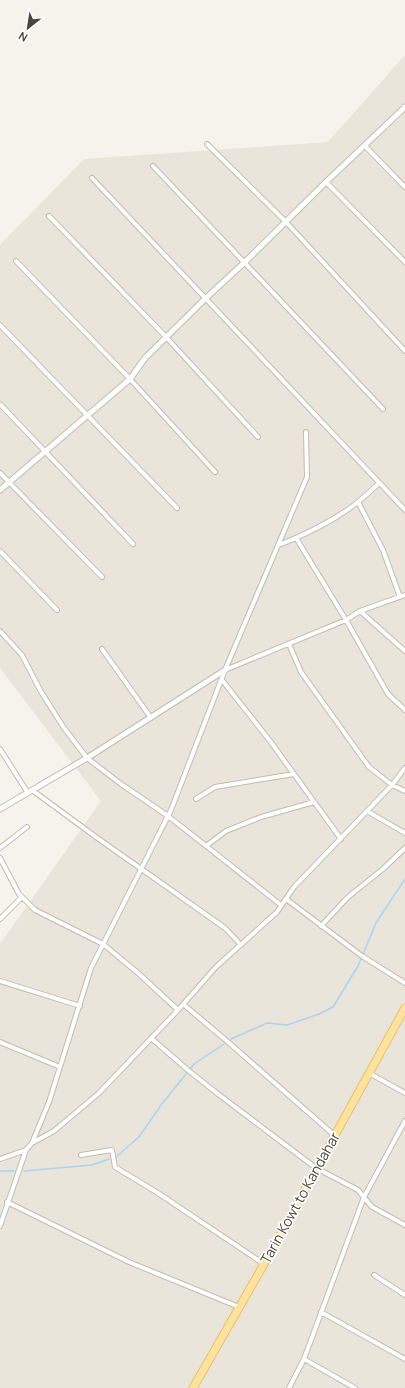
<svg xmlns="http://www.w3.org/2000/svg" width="405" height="1388" font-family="Manrope,sans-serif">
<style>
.residential{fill:#eae5da}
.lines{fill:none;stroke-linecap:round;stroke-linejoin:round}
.stream{stroke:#a9d4f2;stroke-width:1.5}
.minor-casing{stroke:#c2bbae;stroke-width:6}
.tertiary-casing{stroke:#c2bbae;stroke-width:7}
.primary-casing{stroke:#e6c16a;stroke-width:9}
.minor{stroke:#fff;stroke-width:4}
.tertiary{stroke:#fff;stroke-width:5}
.primary{stroke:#ffe39c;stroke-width:7}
.labels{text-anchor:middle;stroke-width:3.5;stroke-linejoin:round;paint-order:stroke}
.street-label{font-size:14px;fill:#4b4439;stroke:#fff}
</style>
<rect width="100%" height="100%" fill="#f6f3ec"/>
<path class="residential" d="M405 55V1388H0V944L101 801 0 668V245L84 159 328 142Z"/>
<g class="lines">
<path class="stream" d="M231 1039 267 1023 287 1025 319 1014 333 1007 358 966 376 923 405 879
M117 1156 139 1137 161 1105 194 1064 224 1044
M0 1171H15
M24 1171 92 1165 109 1159"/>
<defs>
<path id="minor" d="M207 144 286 222 405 351
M365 146 405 187
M153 166 383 409
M92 178 405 510
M326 182 405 262
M49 216 166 337 258 437
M16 261 130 379 215 472
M0 325 177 508
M0 404 133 544
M0 473 102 577
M358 502 383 550 400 597
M296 538 346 620 388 694 405 710
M279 545C307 534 335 520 358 502 365 496 372 490 379 483
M0 551 57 610
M360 611 405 651
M0 631 22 655 40 690 64 728 87 758 121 784 168 816 281 905
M289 644 301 672 369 767 392 785 405 791
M102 649 151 718
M225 670 346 620 360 611 405 595
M222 680 270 741 341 839
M0 749 28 793
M32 790 96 837 225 928 241 945
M196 799 215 787 294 774
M367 811 405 833
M206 846 226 831 261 817 314 802
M0 848 27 827
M0 858 19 894 35 910 103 944 138 973 178 1010
M286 899 362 956 405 983
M0 919 22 897
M321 926 348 897 383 869 405 848
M0 981 80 1006
M183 1004 228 1042 334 1135
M151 1038 189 1071 218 1094 316 1168 358 1190 372 1207 405 1225
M0 1042 60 1067
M369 1073 405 1093
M32 1143 49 1102 91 968 171 810 225 670 307 477 306 432
M81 1155 112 1150 115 1167 158 1193 264 1264
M0 1159 26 1150
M7 1202 129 1262 239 1307
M0 1226 26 1150 32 1143 54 1131 99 1093 178 1010 216 967 277 912 294 887 367 811 392 785 405 768
M374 1275 405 1295
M321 1312 405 1359
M304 1359 355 1388
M289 1388 304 1359 364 1197 405 1121"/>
<path id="tertiary" d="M0 490 130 379 145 358 206 298 245 262 326 182 405 107
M0 809 87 758 225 670"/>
<path id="primary" d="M193 1388 264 1264 405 1008"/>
</defs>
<use href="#minor" class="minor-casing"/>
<use href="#tertiary" class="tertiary-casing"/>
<use href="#primary" class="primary-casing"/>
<use href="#minor" class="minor"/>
<use href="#tertiary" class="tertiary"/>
<use href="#primary" class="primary"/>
</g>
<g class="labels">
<g class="street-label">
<text transform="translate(300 1198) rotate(-61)" y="5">Tarin Kowt to Kandahar</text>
</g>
</g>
<g transform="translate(28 28) rotate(210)" stroke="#ffffff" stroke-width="3" paint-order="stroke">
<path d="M0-3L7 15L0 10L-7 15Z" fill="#4b4439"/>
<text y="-6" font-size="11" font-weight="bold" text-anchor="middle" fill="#4b4439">N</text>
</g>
</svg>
